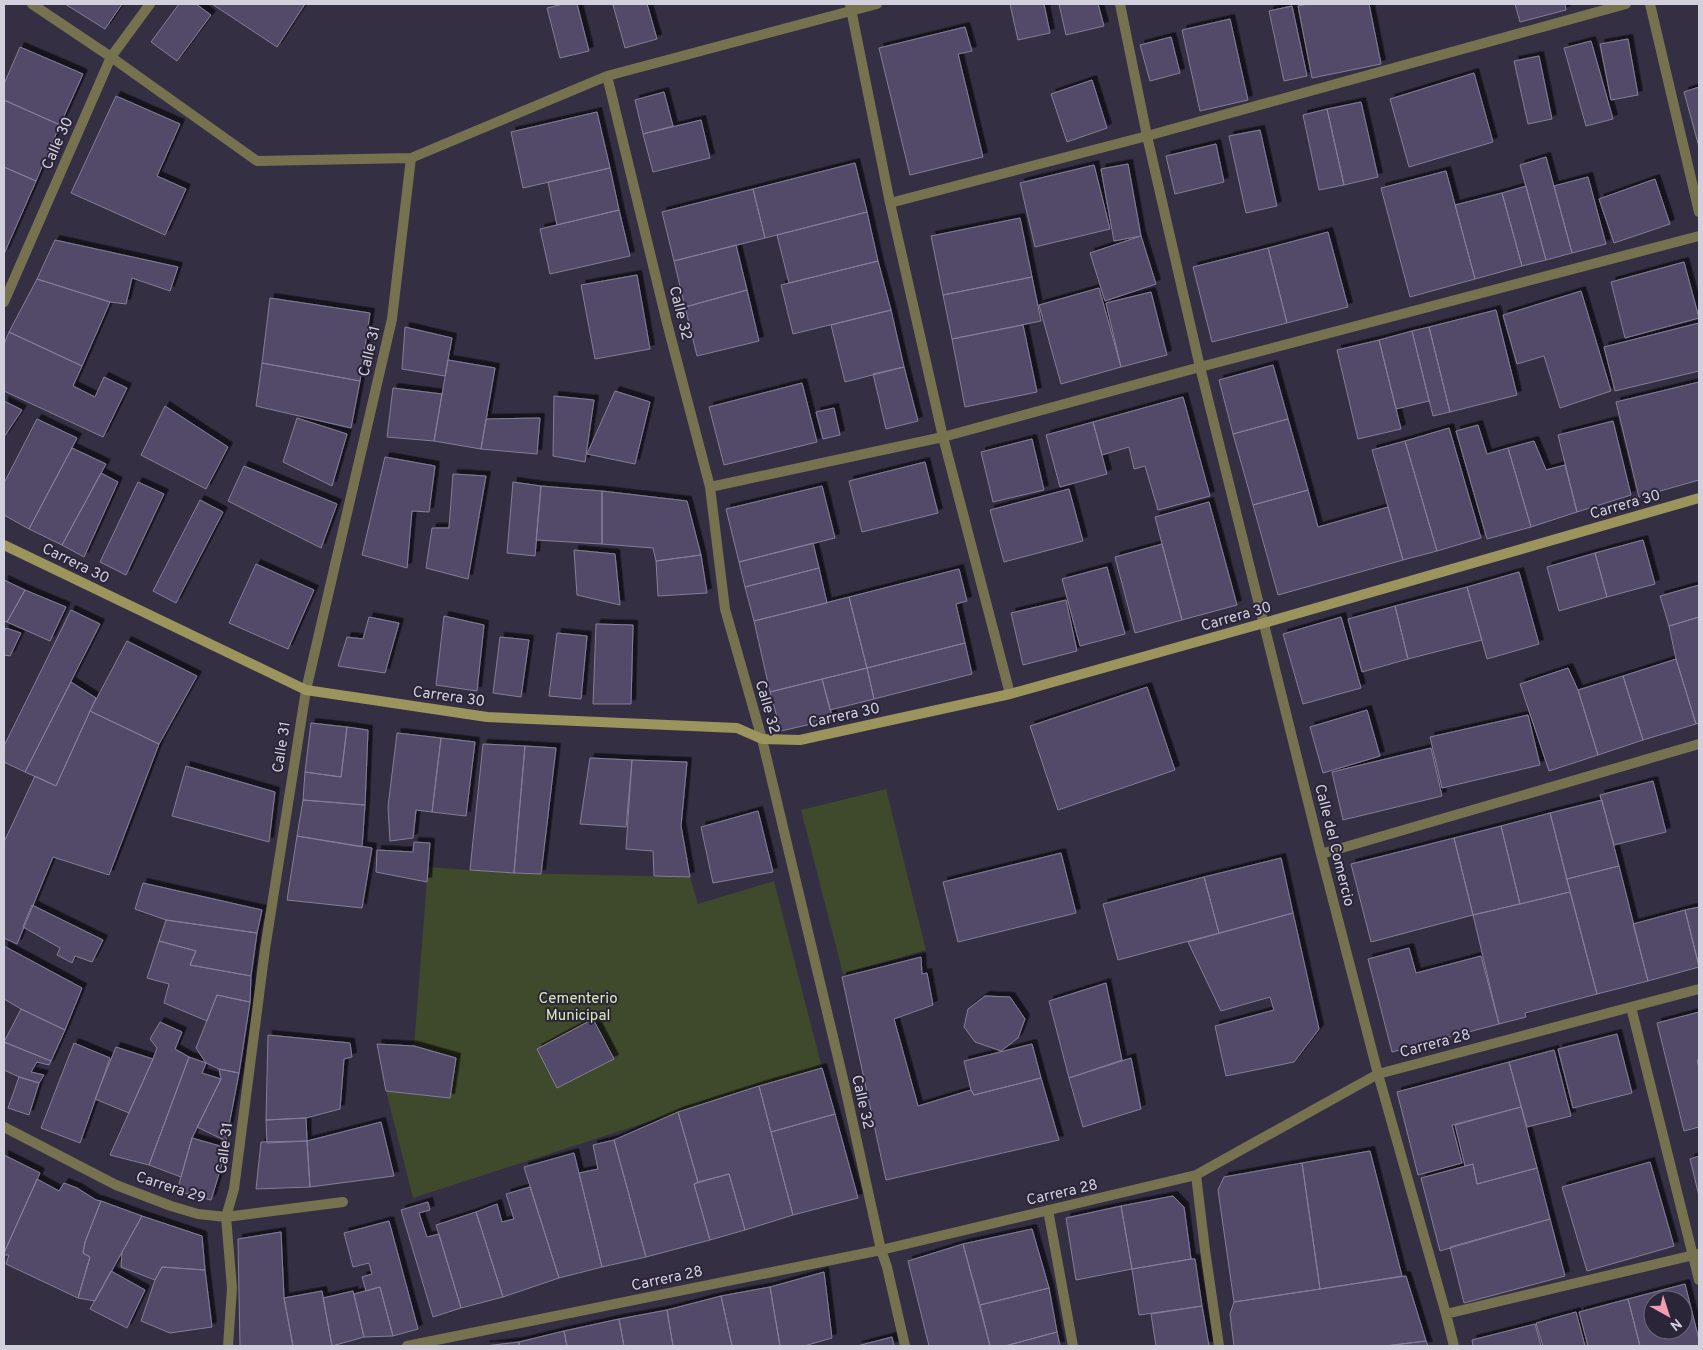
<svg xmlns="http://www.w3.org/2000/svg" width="1703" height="1350" font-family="Overpass,sans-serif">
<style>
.green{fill:#3f492b}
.building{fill:#524a69;stroke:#847e97;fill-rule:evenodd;filter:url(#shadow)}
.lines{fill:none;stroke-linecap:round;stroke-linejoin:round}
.street{stroke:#767250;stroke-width:10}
.secondary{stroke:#9b955d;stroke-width:10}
.labels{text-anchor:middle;stroke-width:4;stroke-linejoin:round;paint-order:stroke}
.street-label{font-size:15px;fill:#d3d0de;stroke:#2b253a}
.park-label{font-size:15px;fill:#d8edb1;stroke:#2b253a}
</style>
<defs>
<filter id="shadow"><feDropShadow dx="4.5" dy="-4.5" stdDeviation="0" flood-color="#0009"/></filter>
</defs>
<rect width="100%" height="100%" fill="#352f44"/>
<path class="green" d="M886 789 926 950 843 974 801 810Z
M428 867 514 873 690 877 698 904 774 881 822 1068 759 1086 413 1198 386 1091 449 1098 456 1058 414 1046Z"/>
<path class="building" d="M65 4H122L105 29Z
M179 4H196L211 15 177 61 151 42Z
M212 4H305L277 47Z
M563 4H577L589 51 560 58 547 8Z
M619 4H647L657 39 625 48 613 5Z
M1010 4H1044L1050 33 1018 40Z
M1059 4H1098L1104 26 1066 35Z
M1308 4H1369L1381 64 1312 78 1298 6Z
M1515 4H1565L1566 10 1520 22Z
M1292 6 1307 76 1284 81 1269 11Z
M1230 19 1248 100 1200 111 1182 30Z
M965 27 972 51 958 54 983 157 910 175 879 48Z
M1171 37 1180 73 1150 81 1140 45Z
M1628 39 1638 95 1611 100 1600 44Z
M1591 41 1613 119 1586 126 1564 48Z
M20 47 83 74 60 125 4 100V84Z
M1539 56 1552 119 1528 124 1514 61Z
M1474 73 1493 142 1409 167 1390 99Z
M1092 80 1107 128 1067 142 1051 94Z
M1699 87V147L1684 92Z
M664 92 673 126 643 134 635 100Z
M116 96 180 124 157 176 186 189 165 235 71 193Z
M4 100 60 125 36 181 4 167Z
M1361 102 1378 177 1344 185 1327 109Z
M1327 109 1344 185 1319 190 1303 115Z
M597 112 610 168 523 188 511 132Z
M701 120 710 158 653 172 643 134Z
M1260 130 1277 206 1246 213 1229 136Z
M1216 144 1224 182 1175 194 1166 156Z
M1546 157 1572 253 1546 260 1520 165Z
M855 163 867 212 765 238 753 189Z
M1128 164 1141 236 1114 241 1101 169Z
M1094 165 1110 229 1035 247 1020 183Z
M4 167 36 181 4 254Z
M610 168 619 210 557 225 548 182Z
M1446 171 1475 279 1410 297 1381 188Z
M1588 177 1606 244 1572 253 1554 186Z
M1655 179 1670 224 1614 243 1599 199Z
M1526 186 1546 260 1522 266 1502 193Z
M753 189 765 238 674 261 662 212Z
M1502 193 1522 266 1475 279 1455 205Z
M619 210 630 256 550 274 540 229Z
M867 212 878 261 789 283 777 235Z
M1020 218 1032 277 943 295 931 236Z
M1328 232 1348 307 1287 323 1268 248Z
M1141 236 1156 284 1105 301 1090 253Z
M55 240 178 267 170 291 132 278 126 304 110 302 37 279Z
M736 245 747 290 685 307 674 261Z
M1268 248 1287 323 1212 342 1193 267Z
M878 261 891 310 793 334 781 285Z
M1684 262 1699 318 1625 338 1611 282Z
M637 275 650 349 595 359 581 285Z
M1032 277 1041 321 952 339 943 295Z
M37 279 110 302 82 366 9 332Z
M1099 288 1121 367 1061 384 1039 305Z
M747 290 759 341 697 356 685 307Z
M1581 291 1611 391 1560 408 1544 356 1517 364 1503 315Z
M1151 292 1167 355 1121 367 1106 303Z
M270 298 370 313 360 381 262 363Z
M891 310 904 367 845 382 831 325Z
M1496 310 1517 395 1450 412 1429 327Z
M1699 323V371L1615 391 1604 347Z
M1023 325 1037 392 965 407 952 339Z
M405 327 452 338 445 376 402 369Z
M1429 327 1450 412 1433 416 1412 331Z
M1412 331 1429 401 1396 409 1379 340Z
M9 332 82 366 73 386 95 397 104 377 127 388 103 437 4 391V344Z
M1379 340 1401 429 1358 439 1337 350Z
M448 360 495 368 481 449 434 441Z
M262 363 360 381 351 428 256 406Z
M1273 365 1288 419 1233 434 1219 380Z
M904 367 918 421 886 429 873 374Z
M1699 382V480L1639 497 1616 402Z
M802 383 817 442 724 465 709 407Z
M393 388 442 394 434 441 387 437Z
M615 391 650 402 635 464 587 454Z
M554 396 594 400 585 462 553 456Z
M1183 397 1210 496 1158 510 1145 466 1134 469 1129 447 1102 455 1093 422Z
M4 401 22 410 4 437Z
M165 406 228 447 206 489 141 455Z
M834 408 840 435 823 439 816 412Z
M297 418 347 434 332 486 283 462Z
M540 418 537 454 481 449 486 419Z
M37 419 77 438 29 529 4 515V483Z
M1288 419 1308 490 1253 505 1233 434Z
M1613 421 1631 495 1577 512 1558 435Z
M1093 422 1107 474 1060 487 1046 435Z
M1478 425 1487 454 1508 448 1531 527 1487 539 1456 431Z
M1449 428 1481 538 1437 551 1405 441Z
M1032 439 1044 490 993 502 981 452Z
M1405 441 1437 551 1403 560 1372 450Z
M1534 441 1546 470 1565 465 1577 512 1531 527 1508 448Z
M72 448 106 464 62 545 29 529Z
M385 457 435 466 429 512 412 511 407 568 362 555Z
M925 462 938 513 862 532 849 481Z
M244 466 337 504 321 548 228 501Z
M101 473 118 482 84 557 62 545Z
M453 474 486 476 468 579 426 568 432 528H449Z
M138 482 164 494 126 575 100 562Z
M513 482 541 486 535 556 507 553Z
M541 486 602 491V544L536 540Z
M822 486 835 538 739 562 726 509Z
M1069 489 1083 541 1004 562 990 510Z
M1308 490 1318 527 1388 507 1403 560 1278 595 1253 505Z
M602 491 687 501 701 555 656 561 653 548 602 544Z
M200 500 223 512 176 603 153 591Z
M1209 502 1237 605 1182 620 1155 517Z
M1643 540 1655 584 1607 597 1595 553Z
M813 543 819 568 745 587 739 562Z
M1162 544 1182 620 1135 633 1115 557Z
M574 550 615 554 620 605 577 595Z
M1595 553 1607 597 1559 611 1547 567Z
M701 555 707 593 658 596 656 561Z
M256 564 314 590 288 649 229 623Z
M1107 567 1125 634 1080 646 1062 579Z
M819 568 827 603 754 621 745 587Z
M959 569 967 601 956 604 965 643 867 668 849 597Z
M1519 572 1539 644 1487 659 1467 587Z
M4 580 25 590 7 622 4 621Z
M1699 585V617L1669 626 1660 596Z
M1467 587 1482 640 1408 659 1395 606Z
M25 590 66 607 50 641 7 622Z
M849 597 867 668 770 692 754 621Z
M1066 600 1077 651 1023 665 1011 613Z
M1395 606 1408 659 1362 672 1348 619Z
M71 610 100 624 25 772 4 762V746Z
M444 616 484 625 477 691 436 685Z
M369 617 399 623 385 673 338 666 347 637 363 639Z
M1341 617 1361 688 1303 704 1283 634Z
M1699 617V723L1696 724 1676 659 1669 626Z
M596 624 633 625 631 704H593Z
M6 628 21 633 10 656 4 655V632Z
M557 633 587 636 581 699 549 696Z
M500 637 529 640 521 697 493 693Z
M127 641 197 676 159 744 90 711Z
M965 643 972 674 874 699 867 668Z
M1676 659 1696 724 1643 740 1623 676Z
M867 668 874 699 830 710 822 679Z
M1568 668 1578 690 1598 755 1549 771 1520 684Z
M1623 676 1643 740 1598 755 1578 690Z
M822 679 833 719 781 731 770 692Z
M71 682 96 698 56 786 25 772Z
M1147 687 1175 770 1058 810 1030 726Z
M1367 710 1380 756 1323 773 1310 727Z
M90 711 159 744 109 875 53 857 17 944 4 938V842L35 776 56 786Z
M1528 715 1540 765 1442 788 1430 737Z
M311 723 347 727 341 777 305 772Z
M347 727 368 730 365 805 303 800 305 772 341 777Z
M397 733 441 738 432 812 416 810 413 838 390 841 388 807Z
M441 738 475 742 466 816 432 812Z
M483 744 525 746 514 873 470 870Z
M525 746 556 748 541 874 514 873Z
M1431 748 1442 796 1343 820 1332 772Z
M590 758 632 760 626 827 580 824Z
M632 760 687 762 681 826 690 877 654 876 653 851 626 849Z
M186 766 275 792 269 842 172 816Z
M1653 781 1666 832 1614 845 1600 795Z
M303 800 365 805 362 847 297 836Z
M1602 800 1619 866 1567 879 1550 813Z
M758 811 773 872 713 883 701 827Z
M1550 813 1570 892 1520 904 1501 826Z
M1501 826 1520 904 1473 915 1454 838Z
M297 836 372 848 362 908 287 900Z
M1454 838 1473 915 1371 942 1351 864Z
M414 842 430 843 427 882 376 872 377 850 413 852Z
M1061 853 1076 913 958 942 943 882Z
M1281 858 1293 913 1219 933 1204 877Z
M1619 866 1648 981 1597 994 1567 879Z
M1204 877 1219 933 1118 960 1103 904Z
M143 883 262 910 257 933 166 920 135 909Z
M1570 892 1597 994 1525 1013 1526 1017 1499 1024 1473 915Z
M32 905 103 940 92 962 75 956 72 963 57 955 60 948 23 927Z
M1699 907V966L1685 910Z
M1685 910 1699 967 1648 981 1633 924Z
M1293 913 1319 1029 1294 1062 1226 1076 1215 1026 1274 1010 1270 997 1221 1011 1188 942Z
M166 920 257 933 251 976 190 965 196 951 159 941Z
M159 941 196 951 190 965 251 976 250 1002 217 995 207 1021 164 1003 169 984 147 978Z
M4 946 82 988 65 1030 21 1009 4 999Z
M1409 948 1416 973 1481 956 1499 1024 1392 1052 1368 959Z
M921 957 922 974 927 973 933 1005 894 1019 918 1106 971 1090 974 1095 1041 1078 1059 1140 886 1180 842 977Z
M1106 983 1122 1060 1069 1078 1049 1001Z
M217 995 250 1002 239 1073 219 1069 206 1063 196 1048Z
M985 996 1010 997 1025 1019 1018 1038 1001 1051 975 1042 964 1027 968 1009Z
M21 1009 65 1030 51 1061 4 1042Z
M1699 1012V1059L1697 1060 1699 1068V1127L1684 1131 1657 1023Z
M593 1019 614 1059 557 1088 537 1049Z
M160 1022 182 1032 175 1049 189 1057 149 1165 110 1155 153 1059 157 1048 150 1039Z
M1617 1034 1632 1093 1573 1108 1558 1049Z
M268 1035 350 1043 352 1057 344 1059 340 1109 306 1118 266 1120Z
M4 1042 51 1061 49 1065 37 1062 31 1072 44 1075 39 1083 19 1077 4 1070Z
M74 1043 110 1058 80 1143 41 1128Z
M377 1044 414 1046 456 1058 450 1098 386 1091Z
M1032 1044 1041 1078 974 1095 971 1090 964 1061Z
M116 1047 153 1059 129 1113 95 1099Z
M1554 1050 1571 1116 1527 1127 1509 1062Z
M189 1057 206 1063 202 1073 221 1079 192 1138 181 1177 149 1165Z
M1131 1058 1141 1109 1083 1127 1069 1078Z
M1509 1062 1521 1107 1452 1125 1462 1163 1418 1175 1397 1092Z
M822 1068 835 1114 771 1132 759 1086Z
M219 1069 239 1073 226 1141 197 1127 221 1079Z
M19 1077 39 1083 29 1115 8 1108Z
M759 1086 793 1215 745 1230 729 1174 698 1182 678 1112Z
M1521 1107 1537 1168 1477 1184 1473 1164 1465 1166 1455 1125Z
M678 1112 698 1182 694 1184 710 1240 646 1257 614 1140Z
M835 1114 858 1198 793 1215 771 1132Z
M306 1118 307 1141 267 1143 266 1120Z
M381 1122 394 1176 310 1187 307 1141Z
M192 1138 227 1148 211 1200 177 1191Z
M614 1140 646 1257 602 1267 579 1173 598 1169 593 1145Z
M307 1141 310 1187 256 1189 261 1142Z
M1370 1151 1402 1276 1320 1289 1302 1163Z
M574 1153 602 1267 559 1278 524 1167Z
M4 1155 40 1173 4 1253Z
M1699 1156V1196L1690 1159Z
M1650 1162 1674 1246 1587 1271 1562 1187Z
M1302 1163 1320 1289 1234 1302 1218 1190 1224 1177Z
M1473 1164 1477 1184 1537 1168 1550 1219 1440 1251 1421 1178Z
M729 1174 745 1230 710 1240 694 1184Z
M37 1179 59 1191 64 1183 77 1188 96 1200 101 1201 85 1242 83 1253 90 1257 78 1298 6 1264 9 1255H4V1253Z
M530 1187 559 1278 503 1297 476 1212 497 1204 502 1222 514 1219 506 1194Z
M1173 1196 1184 1207 1191 1259 1132 1269 1121 1206Z
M101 1201 142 1216 95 1301 78 1298 90 1257 83 1253 85 1242Z
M428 1202 430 1210 419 1213 427 1237 439 1234 461 1308 433 1317 401 1210Z
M1121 1206 1132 1269 1076 1280 1066 1218Z
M476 1212 503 1297 461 1308 436 1225Z
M142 1216 202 1236 205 1270 162 1267 155 1280 121 1267 122 1252Z
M1550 1219 1565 1276 1464 1303 1450 1247Z
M389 1221 418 1329 393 1336 380 1287 366 1291 362 1277 372 1274 369 1263 353 1267 344 1233Z
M1032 1229 1049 1288 980 1305 963 1244Z
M281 1232 284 1298 293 1346H240L238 1239Z
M963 1244 990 1346H929L908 1261Z
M1191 1259H1195L1202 1306 1139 1315 1132 1269Z
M162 1267 205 1270 212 1327 170 1333 141 1321 155 1280Z
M111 1271 145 1290 127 1328 90 1309Z
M824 1272 832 1338 804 1346H780L770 1287Z
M1406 1276 1426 1341 1385 1346H1234L1230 1314 1234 1302Z
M1685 1284 1699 1340V1346H1640L1628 1299ZM1653 1300H1683V1330H1653Z
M380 1287 393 1336 364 1337 354 1294Z
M770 1287 780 1346H732L721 1296Z
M1049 1288 1057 1332 1005 1346H990L980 1305Z
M322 1291 332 1346H293L284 1298Z
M353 1291 364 1337 332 1346 323 1298Z
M721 1296 732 1346H673L667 1310Z
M1628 1299 1640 1346H1588L1579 1312Z
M1202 1306 1209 1346H1156L1151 1314Z
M667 1310 673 1346H624L619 1319Z
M1576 1312 1585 1346H1543L1536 1323Z
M619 1319 624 1346H567L564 1331Z
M1535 1324 1541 1346H1473L1472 1340Z
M564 1331 567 1346H519V1342Z
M1057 1332 1060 1346H1005Z
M892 1337 894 1346H857Z
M1426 1341 1428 1346H1385Z
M519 1342V1346H485Z"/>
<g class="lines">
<path class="street" d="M32 4 111 57 257 161 411 158 607 76 877 4
M850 4 890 203 943 437 1010 694
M1120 4 1147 136 1200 367 1321 854 1378 1074 1446 1314 1454 1346
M1650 4 1699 212
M607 76 667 323 710 487 725 609 762 739 844 1083 881 1250 887 1267 905 1346
M890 203 1147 136 1626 4
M4 302 111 57 150 4
M710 487 943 437 1200 367 1699 236
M1321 854 1699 744
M1631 1007 1699 1280
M4 1127 116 1185 171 1206 198 1214 226 1217 343 1202
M1196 1175 1205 1250 1219 1346
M1048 1210 1073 1346
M1446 1314 1698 1254
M228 1346 232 1288 226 1217 234 1189 265 949 306 690 392 319 411 158
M407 1346 881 1250 1196 1175 1378 1074 1699 989"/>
<path class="secondary" d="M4 545 306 690 487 717 737 728 762 739 800 740 1010 694 1264 623 1699 498"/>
</g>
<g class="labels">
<g class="street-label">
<text transform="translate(57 143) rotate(-66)" y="5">Calle 30</text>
<text transform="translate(681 313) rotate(76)" y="5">Calle 32</text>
<text transform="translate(369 351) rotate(-77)" y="5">Calle 31</text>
<text transform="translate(1625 504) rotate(-16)" y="5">Carrera 30</text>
<text transform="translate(76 563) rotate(26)" y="5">Carrera 30</text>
<text transform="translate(1236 616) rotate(-16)" y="5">Carrera 30</text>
<text transform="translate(449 696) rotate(8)" y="5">Carrera 30</text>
<text transform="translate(768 707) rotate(74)" y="5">Calle 32</text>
<text transform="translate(844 715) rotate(-12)" y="5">Carrera 30</text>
<text transform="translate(281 747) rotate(-81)" y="5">Calle 31</text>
<text transform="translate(1335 845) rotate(76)" y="5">Calle del Comercio</text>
<text transform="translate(1435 1043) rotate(-15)" y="5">Carrera 28</text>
<text transform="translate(863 1102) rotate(77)" y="5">Calle 32</text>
<text transform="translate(224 1148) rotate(-83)" y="5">Calle 31</text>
<text transform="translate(171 1187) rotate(18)" y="5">Carrera 29</text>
<text transform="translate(1062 1192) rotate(-13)" y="5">Carrera 28</text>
<text transform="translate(667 1278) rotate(-12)" y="5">Carrera 28</text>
</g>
<g class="park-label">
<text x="578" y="1003">Cementerio<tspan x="578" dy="17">Municipal</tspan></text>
</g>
</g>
<rect width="1703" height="1350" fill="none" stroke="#d3d0de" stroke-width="10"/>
<g transform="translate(1668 1315) rotate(141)"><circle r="24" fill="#2b253a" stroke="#6e697c"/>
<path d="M0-4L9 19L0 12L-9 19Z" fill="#f19ab1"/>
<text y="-8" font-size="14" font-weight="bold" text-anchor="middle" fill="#d3d0de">N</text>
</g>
</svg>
